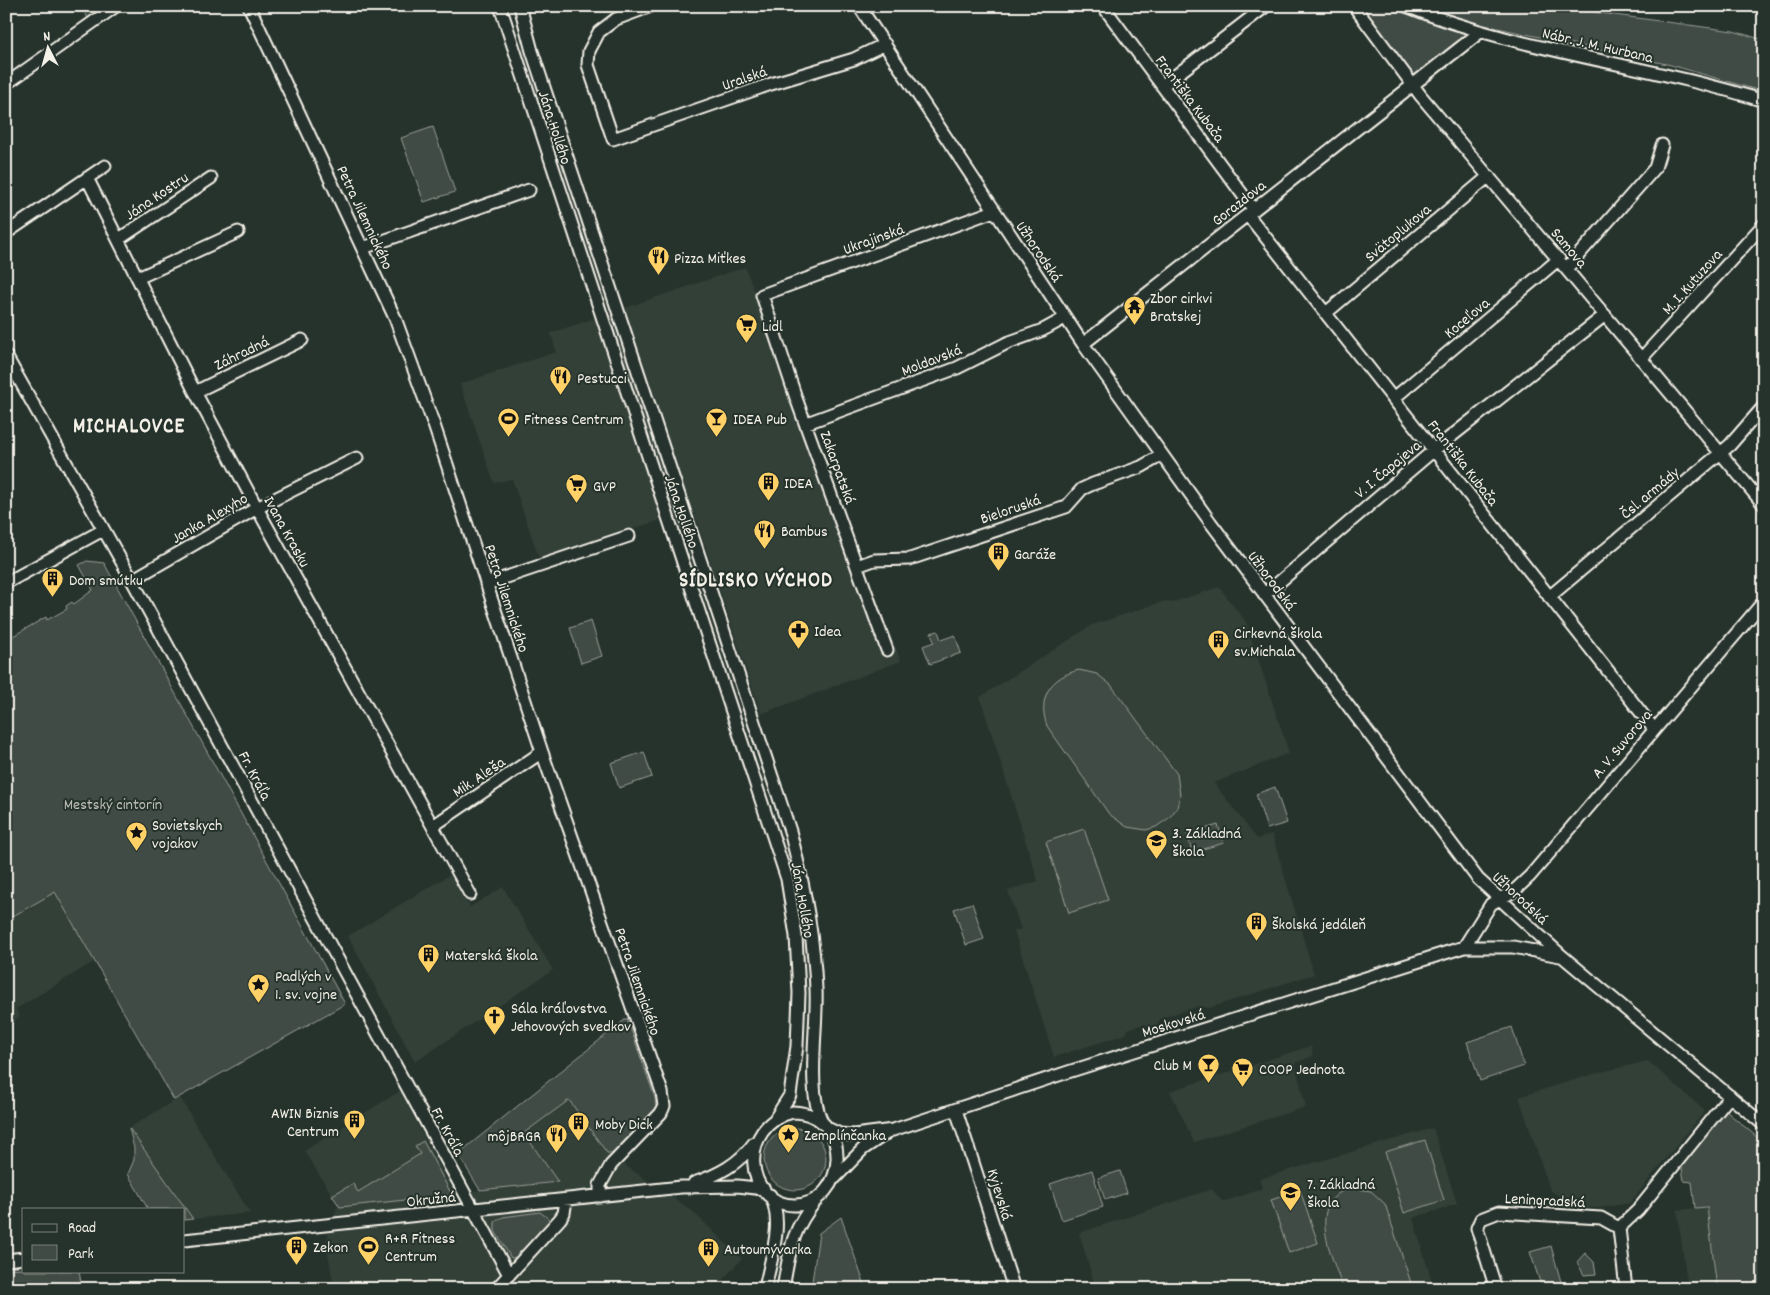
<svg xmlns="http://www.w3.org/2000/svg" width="1770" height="1295" font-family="Dekko,sans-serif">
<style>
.built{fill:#333f39}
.green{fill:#414b45;stroke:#9a9e96}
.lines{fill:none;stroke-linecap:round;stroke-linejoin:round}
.minor-casing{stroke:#f4f1e8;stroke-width:15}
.minor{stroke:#26332d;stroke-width:11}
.labels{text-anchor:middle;stroke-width:4;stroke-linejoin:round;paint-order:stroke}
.street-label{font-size:16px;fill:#f4f1e8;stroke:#26332d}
.poi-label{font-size:16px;fill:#f4f1e8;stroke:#26332d;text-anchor:start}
.park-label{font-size:16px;fill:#bebfb7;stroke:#26332d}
.district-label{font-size:21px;font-weight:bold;letter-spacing:1px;fill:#f4f1e8;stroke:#26332d}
</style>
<rect width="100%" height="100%" fill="#26332d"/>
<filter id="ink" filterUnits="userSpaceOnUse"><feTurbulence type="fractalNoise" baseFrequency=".02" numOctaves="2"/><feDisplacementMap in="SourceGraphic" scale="10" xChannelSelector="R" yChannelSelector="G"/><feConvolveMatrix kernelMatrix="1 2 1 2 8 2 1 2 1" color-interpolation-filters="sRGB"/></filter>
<g filter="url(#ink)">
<path class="built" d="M745 267 901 661 761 714 693 510 539 558 512 479 494 483 460 384 556 352 551 333Z
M1219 587 1246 622 1289 753 1214 783 1257 839 1272 834 1314 974 1209 1008 1200 1006 1180 1012 1161 1018 1157 1025 1149 1027 1144 1024 1128 1029 1127 1033 1123 1035 1054 1057 1014 931 1021 929 1008 891 1038 881 980 697 1092 625 1165 601 1171 603Z
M451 874 470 907 503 887 553 970 415 1062 348 936Z
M55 892 95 961 16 1009 20 1017 6 1025V920Z
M1311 1046 1313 1056 1295 1063 1306 1107 1194 1142 1170 1091Z
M1648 1061 1705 1111 1630 1203 1599 1208 1575 1207 1550 1190 1519 1097 1597 1073Z
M400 1091 454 1193 558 1182 524 1133 569 1100 607 1153 691 1210 742 1259 714 1289H332L334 1287 326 1242 338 1204 304 1151Z
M180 1097 196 1125 250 1213 193 1219 129 1128Z
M1433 1128 1457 1204 1413 1218 1434 1289H1096L1079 1233 1212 1189 1222 1201H1226L1262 1189 1259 1179Z
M1707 1207 1717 1289H1688L1677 1210Z"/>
<path class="green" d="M80 6H105L88 18Z
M1361 6H1548L1733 31 1764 40V92L1671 65 1479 24 1413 76Z
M433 127 455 192 424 202 401 138Z
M87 561 104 563 345 1004 174 1100 55 892 6 920V640L46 617 47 620 67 609 66 606 72 602 74 604 93 590 79 565Z
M591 621 602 656 581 663 570 628Z
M938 631 941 640 955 635 961 653 930 664 923 646 934 642 931 633Z
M1079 670 1097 674 1111 685 1177 774 1180 795 1177 808 1169 818 1156 827 1146 830 1127 827 1109 814 1047 726C1037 698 1050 677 1079 670Z
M644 752 652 777 619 788 611 763Z
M1275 787 1287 823 1267 829 1256 794Z
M1218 825 1224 843 1192 852 1187 834Z
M1084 829 1108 900 1069 913 1046 842Z
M972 903 984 939 966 945 954 909Z
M627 1018 655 1098 656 1113 617 1153H607L569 1100 524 1133 558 1182 480 1190 458 1154Z
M1512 1027 1524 1066 1480 1081 1467 1042Z
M1726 1111 1764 1143V1289H1717L1707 1207 1695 1208 1692 1182 1684 1181 1682 1168 1684 1162Z
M129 1128 193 1219 184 1220V1209H148L128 1174 134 1160V1148Z
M764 1159a31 31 0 1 1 62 0a31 31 0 1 1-62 0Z
M1425 1140 1444 1200 1404 1213 1385 1152Z
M423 1141 452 1195 340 1207 332 1195 353 1184 358 1192 420 1154 415 1146Z
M1092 1170 1103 1207 1062 1220 1050 1184Z
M1120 1171 1127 1193 1105 1200 1098 1178Z
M1350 1188 1371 1191 1385 1204 1413 1289H1343C1333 1257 1304 1203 1350 1188Z
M1300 1190 1318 1243 1289 1253 1271 1200Z
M540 1212 549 1219 550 1224 518 1257 511 1258 495 1231V1222L503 1217Z
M841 1217 866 1289H811L819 1233Z
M1551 1246 1561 1282 1542 1288 1530 1252Z
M1585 1253 1594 1262 1596 1274 1584 1275 1577 1262Z
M24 1268V1271H79L82 1289H6V1269Z"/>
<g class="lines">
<defs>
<path id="minor" d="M249 6 395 318 434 425 542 752 662 1092 664 1106 661 1113 611 1165 600 1185V1196
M500 6 787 879 796 936 799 993 797 1046 790 1095 775 1119
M520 6 532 51 790 831C804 884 814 935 816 989 818 1027 806 1088 822 1122
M651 6 616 19 599 32 589 51 588 65 613 139 771 84 854 59 885 44
M859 6 1083 344 1211 523 1478 879 1562 956 1764 1125
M1103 6 1254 210
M1354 6 1421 96 1764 505
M1406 6C1521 52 1646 64 1764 101
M6 84 116 6
M1162 86 1266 6
M87 178 195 392 257 508 470 894
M1248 215 1654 729
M6 233 105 166
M119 239 211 178
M363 248 529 190
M1567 268 1655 168 1662 145
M138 278 238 232
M1326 313 1489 176
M1083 344 1479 33
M6 356 132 580 509 1275
M1641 359 1764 224
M195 392 302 340
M1393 399 1559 259
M807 423 957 368 1007 343 1043 330 1065 318
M857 566 874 560 910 559 1066 507 1082 489 1093 484 1141 467 1162 455
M132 580 257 508 357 458
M6 583 103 530
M486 584 629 536
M1264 595 1434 450 1605 315
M1549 597 1730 445 1764 406
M887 650 796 398 762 295 994 211
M433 826 542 752
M1464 947 1491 904 1514 891 1530 876 1764 601
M956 1110 1014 1289
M793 1112C856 1114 847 1206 794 1205 744 1204 737 1125 793 1112Z
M827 1128 840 1134 854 1135 893 1130 1068 1072 1464 947H1513L1560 956
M835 1178 863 1149 887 1133
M694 1183C718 1175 739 1164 754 1143
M1619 1228 1638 1210 1730 1096
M1619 1228 1626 1289
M184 1240 681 1187 738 1186 764 1189
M6 1260 24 1258
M496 1289 560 1219 564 1213 566 1200
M765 1289C770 1260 785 1222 770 1195
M783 1289C790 1249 791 1231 817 1199
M1496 1289 1477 1228 1481 1219 1499 1212 1601 1218 1619 1228"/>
</defs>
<use href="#minor" class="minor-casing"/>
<use href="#minor" class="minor"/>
</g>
</g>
<defs>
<symbol id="restaurant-pin" viewBox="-11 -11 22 30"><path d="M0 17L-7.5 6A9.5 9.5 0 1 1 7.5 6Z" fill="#ffd166" stroke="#26332d"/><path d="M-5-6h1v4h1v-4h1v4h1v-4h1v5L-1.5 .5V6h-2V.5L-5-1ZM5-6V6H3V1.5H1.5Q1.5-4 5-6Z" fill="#111"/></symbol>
<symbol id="temple-pin" viewBox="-11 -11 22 30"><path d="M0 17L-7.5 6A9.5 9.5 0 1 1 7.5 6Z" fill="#ffd166" stroke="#26332d"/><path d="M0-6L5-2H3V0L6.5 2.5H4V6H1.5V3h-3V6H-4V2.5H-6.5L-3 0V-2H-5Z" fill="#111"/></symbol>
<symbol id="supermarket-pin" viewBox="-11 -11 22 30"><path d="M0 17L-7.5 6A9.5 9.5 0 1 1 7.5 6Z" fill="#ffd166" stroke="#26332d"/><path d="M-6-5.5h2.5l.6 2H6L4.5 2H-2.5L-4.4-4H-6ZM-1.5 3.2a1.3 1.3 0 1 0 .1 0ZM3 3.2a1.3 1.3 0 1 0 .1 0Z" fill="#111"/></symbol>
<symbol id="stadium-pin" viewBox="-11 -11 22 30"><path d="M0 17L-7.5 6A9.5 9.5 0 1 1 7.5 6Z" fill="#ffd166" stroke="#26332d"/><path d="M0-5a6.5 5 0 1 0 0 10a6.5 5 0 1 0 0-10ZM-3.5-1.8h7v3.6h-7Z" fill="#111"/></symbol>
<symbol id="bar-pin" viewBox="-11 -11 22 30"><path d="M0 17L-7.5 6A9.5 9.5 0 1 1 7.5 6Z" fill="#ffd166" stroke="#26332d"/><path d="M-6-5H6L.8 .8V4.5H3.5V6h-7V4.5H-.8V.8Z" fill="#111"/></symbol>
<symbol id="building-pin" viewBox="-11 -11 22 30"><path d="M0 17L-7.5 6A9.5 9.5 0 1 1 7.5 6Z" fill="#ffd166" stroke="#26332d"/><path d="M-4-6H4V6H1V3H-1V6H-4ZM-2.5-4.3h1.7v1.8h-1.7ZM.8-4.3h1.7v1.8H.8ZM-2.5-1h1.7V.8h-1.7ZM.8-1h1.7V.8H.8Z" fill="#111"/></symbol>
<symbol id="pharmacy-pin" viewBox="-11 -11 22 30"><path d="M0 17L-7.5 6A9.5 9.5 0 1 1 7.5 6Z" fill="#ffd166" stroke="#26332d"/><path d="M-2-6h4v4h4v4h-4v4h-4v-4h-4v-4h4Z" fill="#111"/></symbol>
<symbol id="sight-pin" viewBox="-11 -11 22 30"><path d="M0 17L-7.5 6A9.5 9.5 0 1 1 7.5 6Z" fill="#ffd166" stroke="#26332d"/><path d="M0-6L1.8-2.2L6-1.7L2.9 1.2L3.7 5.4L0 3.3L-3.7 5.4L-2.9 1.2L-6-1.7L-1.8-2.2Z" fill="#111"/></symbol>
<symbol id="school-pin" viewBox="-11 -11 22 30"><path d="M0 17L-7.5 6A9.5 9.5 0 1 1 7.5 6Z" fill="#ffd166" stroke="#26332d"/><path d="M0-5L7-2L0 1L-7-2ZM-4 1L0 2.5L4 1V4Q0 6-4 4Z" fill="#111"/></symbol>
<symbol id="church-pin" viewBox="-11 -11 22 30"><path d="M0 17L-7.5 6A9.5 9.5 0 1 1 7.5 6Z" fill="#ffd166" stroke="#26332d"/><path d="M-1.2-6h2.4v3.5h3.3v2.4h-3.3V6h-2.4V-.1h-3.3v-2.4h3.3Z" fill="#111"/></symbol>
</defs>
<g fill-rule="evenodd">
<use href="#restaurant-pin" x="646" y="244" width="25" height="34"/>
<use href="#temple-pin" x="1122" y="294" width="25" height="34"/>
<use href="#supermarket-pin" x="734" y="312" width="25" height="34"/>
<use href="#restaurant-pin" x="548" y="364" width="25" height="34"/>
<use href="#stadium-pin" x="496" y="406" width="25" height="34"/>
<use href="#bar-pin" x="704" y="406" width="25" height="34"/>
<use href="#building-pin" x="756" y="470" width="25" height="34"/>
<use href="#supermarket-pin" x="564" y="472" width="25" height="34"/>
<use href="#restaurant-pin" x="752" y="518" width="25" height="34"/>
<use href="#building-pin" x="986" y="540" width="25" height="34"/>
<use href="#building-pin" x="40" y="566" width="25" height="34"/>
<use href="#pharmacy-pin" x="786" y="618" width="25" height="34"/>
<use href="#building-pin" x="1206" y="628" width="25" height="34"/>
<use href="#sight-pin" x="124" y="820" width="25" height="34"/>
<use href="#school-pin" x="1144" y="828" width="25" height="34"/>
<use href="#building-pin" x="1244" y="910" width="25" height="34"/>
<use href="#building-pin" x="416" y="942" width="25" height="34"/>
<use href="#sight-pin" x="246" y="972" width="25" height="34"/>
<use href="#church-pin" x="482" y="1004" width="25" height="34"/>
<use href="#bar-pin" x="1196" y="1052" width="25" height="34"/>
<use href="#supermarket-pin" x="1230" y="1056" width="25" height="34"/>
<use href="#building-pin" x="342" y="1108" width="25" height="34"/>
<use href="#building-pin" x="566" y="1110" width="25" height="34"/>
<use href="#sight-pin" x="776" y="1122" width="25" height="34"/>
<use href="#restaurant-pin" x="544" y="1122" width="25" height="34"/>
<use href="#school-pin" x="1278" y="1180" width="25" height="34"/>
<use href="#building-pin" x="284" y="1234" width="25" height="34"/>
<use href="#stadium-pin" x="356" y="1234" width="25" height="34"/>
<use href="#building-pin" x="696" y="1236" width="25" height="34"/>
</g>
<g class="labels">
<g class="street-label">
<text transform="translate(1598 44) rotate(13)" y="6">Nábr. J. M. Hurbana</text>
<text transform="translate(744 77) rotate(-19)" y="6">Uralská</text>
<text transform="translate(1191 98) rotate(53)" y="6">Františka Kubača</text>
<text transform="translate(556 127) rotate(72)" y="6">Jána Hollého</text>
<text transform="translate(156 195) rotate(-34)" y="6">Jána Kostru</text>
<text transform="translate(1238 202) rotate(-38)" y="6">Gorazdova</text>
<text transform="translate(366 217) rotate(65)" y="6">Petra Jilemnického</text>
<text transform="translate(1397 232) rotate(-40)" y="6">Svätoplukova</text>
<text transform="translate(873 238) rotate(-20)" y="6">Ukrajinská</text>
<text transform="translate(1570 247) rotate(50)" y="6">Samova</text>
<text transform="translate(1040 251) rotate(56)" y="6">Užhorodská</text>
<text transform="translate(1691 281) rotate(-48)" y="6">M. I. Kutuzova</text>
<text transform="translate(1466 317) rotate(-40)" y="6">Koceľova</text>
<text transform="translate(241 352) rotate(-26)" y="6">Záhradná</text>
<text transform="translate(931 359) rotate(-21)" y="6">Moldavská</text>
<text transform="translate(1464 462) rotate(52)" y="6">Františka Kubača</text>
<text transform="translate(839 467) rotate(70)" y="6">Zakarpatská</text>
<text transform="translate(1387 468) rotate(-40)" y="6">V. I. Čapajeva</text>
<text transform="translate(1649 492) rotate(-40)" y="6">Čsl. armády</text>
<text transform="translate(1010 508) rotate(-19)" y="6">Bieloruská</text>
<text transform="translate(683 511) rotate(71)" y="6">Jána Hollého</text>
<text transform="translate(209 517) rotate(-30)" y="6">Janka Alexyho</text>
<text transform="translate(288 531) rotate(61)" y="6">Ivana Krasku</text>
<text transform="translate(1273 580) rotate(53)" y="6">Užhorodská</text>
<text transform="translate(508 598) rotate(72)" y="6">Petra Jilemnického</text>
<text transform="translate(1621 743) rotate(-50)" y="6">A. V. Suvorova</text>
<text transform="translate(256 775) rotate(62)" y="6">Fr. Kráľa</text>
<text transform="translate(478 776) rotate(-34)" y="6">Mik. Aleša</text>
<text transform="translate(1521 897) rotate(43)" y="6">Užhorodská</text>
<text transform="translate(804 900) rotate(80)" y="6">Jána Hollého</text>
<text transform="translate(639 981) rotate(71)" y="6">Petra Jilemnického</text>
<text transform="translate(1173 1022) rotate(-17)" y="6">Moskovská</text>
<text transform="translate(449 1131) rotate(62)" y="6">Fr. Kráľa</text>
<text transform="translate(1001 1194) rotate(73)" y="6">Kyjevská</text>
<text transform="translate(431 1198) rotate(-6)" y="6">Okružná</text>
<text transform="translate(1545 1199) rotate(3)" y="6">Leningradská</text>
</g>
<g class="poi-label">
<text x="674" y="263">Pizza Miťkes</text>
<text x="1150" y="303">Zbor cirkvi<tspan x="1150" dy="18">Bratskej</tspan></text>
<text x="762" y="331">Lidl</text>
<text x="577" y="383">Pestucci</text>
<text x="524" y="424">Fitness Centrum</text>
<text x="733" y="424">IDEA Pub</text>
<text x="784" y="488">IDEA</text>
<text x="593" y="491">GVP</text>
<text x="781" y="536">Bambus</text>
<text x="1014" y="559">Garáže</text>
<text x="69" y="585">Dom smútku</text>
<text x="814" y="636">Idea</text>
<text x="1234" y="638">Cirkevná škola<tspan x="1234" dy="18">sv.Michala</tspan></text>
<text x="152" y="830">Sovietskych<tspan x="152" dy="18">vojakov</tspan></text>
<text x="1172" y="838">3. Základná<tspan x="1172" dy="18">škola</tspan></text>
<text x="1272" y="929">Školská jedáleň</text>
<text x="445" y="960">Materská škola</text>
<text x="275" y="981">Padlých v<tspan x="275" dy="18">1. sv. vojne</tspan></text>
<text x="511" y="1013">Sála kráľovstva<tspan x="511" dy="18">Jehovových svedkov</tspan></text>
<text x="1192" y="1070" text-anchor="end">Club M</text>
<text x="1259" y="1074">COOP Jednota</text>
<text x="339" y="1118" text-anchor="end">AWIN Biznis<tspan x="339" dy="18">Centrum</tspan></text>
<text x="595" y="1129">Moby Dick</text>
<text x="804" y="1140">Zemplínčanka</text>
<text x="541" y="1141" text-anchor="end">môjBRGR</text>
<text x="1307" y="1189">7. Základná<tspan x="1307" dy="18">škola</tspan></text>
<text x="385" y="1243">R+R Fitness<tspan x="385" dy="18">Centrum</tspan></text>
<text x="313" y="1252">Zekon</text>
<text x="724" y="1254">Autoumývarka</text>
</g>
<g class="park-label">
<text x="113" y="809">Mestský cintorín</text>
</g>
<g class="district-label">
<text x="129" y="432">MICHALOVCE</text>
<text x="756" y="586">SÍDLISKO VÝCHOD</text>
</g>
</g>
<rect width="1770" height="1295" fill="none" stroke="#26332d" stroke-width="25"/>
<rect x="12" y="12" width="1745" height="1270" fill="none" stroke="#f4f1e8" stroke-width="2" filter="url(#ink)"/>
<rect x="22" y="1208" width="162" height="65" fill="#26332d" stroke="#787f78"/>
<rect x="32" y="1224" width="25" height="8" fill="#26332d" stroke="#787f78"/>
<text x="68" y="1232" font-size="15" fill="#f4f1e8">Road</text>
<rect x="32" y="1245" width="25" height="15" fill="#414b45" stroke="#787f78"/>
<text x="68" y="1258" font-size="15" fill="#f4f1e8">Park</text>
<g transform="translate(48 48) rotate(354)" stroke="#26332d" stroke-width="4" paint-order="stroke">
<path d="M0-4L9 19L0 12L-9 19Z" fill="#f4f1e8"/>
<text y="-8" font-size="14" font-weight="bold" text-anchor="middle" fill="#f4f1e8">N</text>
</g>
</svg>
